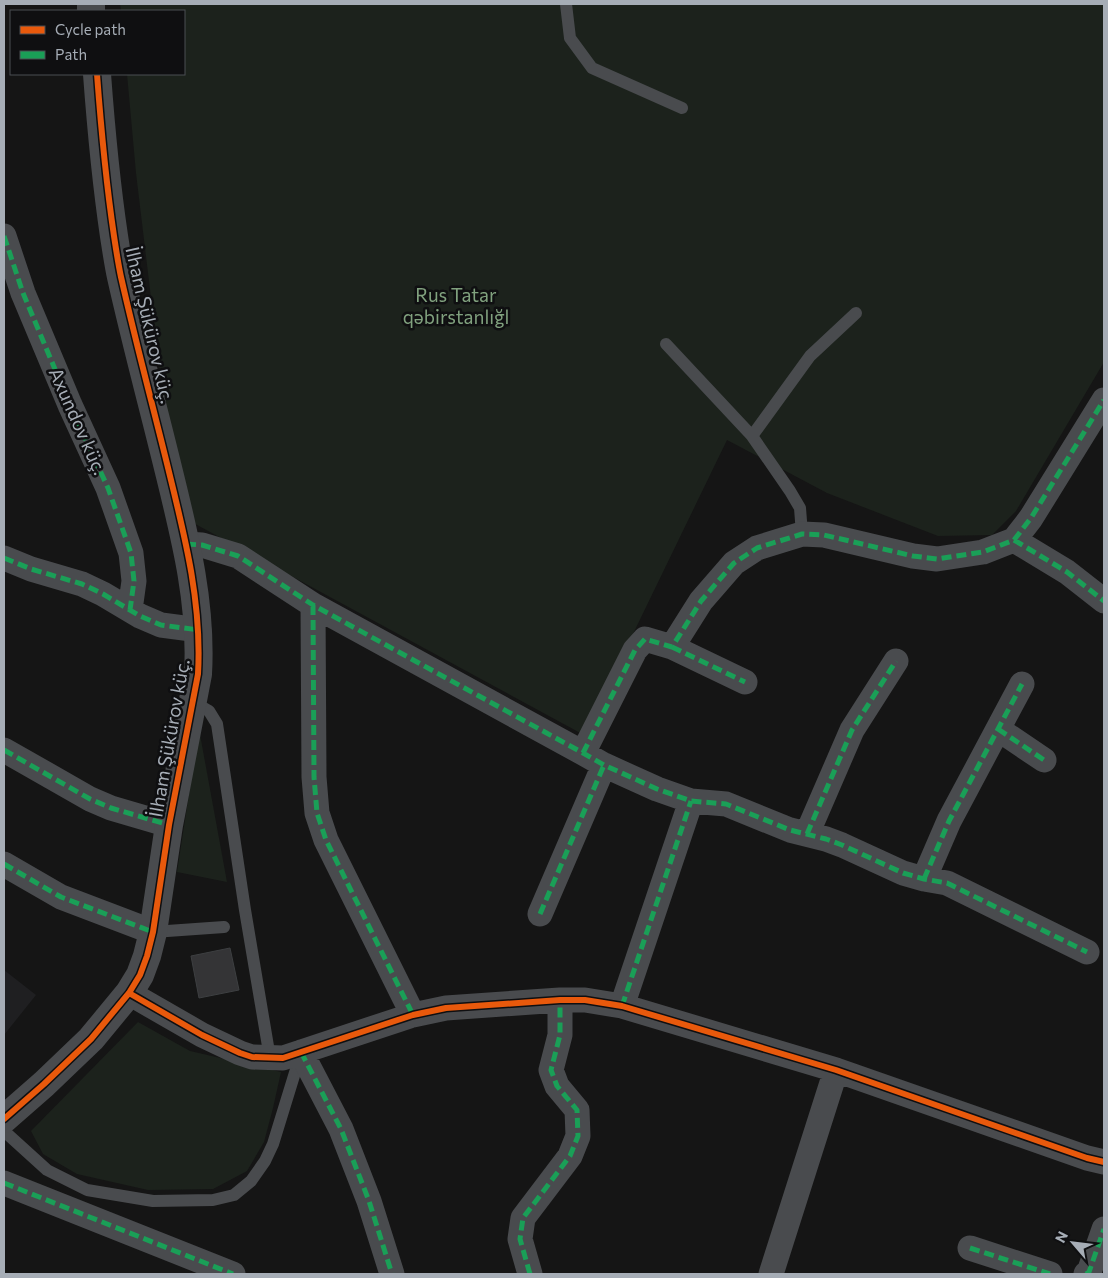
<svg xmlns="http://www.w3.org/2000/svg" width="1108" height="1278" font-family="Commissioner,sans-serif">
<style>
.built{fill:#1f1f21}
.green{fill:#1c221c}
.building{fill:#343436;stroke:#3d3f41}
.lines{fill:none;stroke-linecap:round;stroke-linejoin:round}
.service{stroke:#494b4e;stroke-width:12}
.minor{stroke:#494b4e;stroke-width:25}
.tertiary{stroke:#494b4e;stroke-width:28}
.quiet{stroke:#1a9f57;stroke-width:5;stroke-dasharray:10 5;stroke-linecap:butt}
.cycleway-casing{stroke:#0f0f11;stroke-width:9}
.cycleway{stroke:#e8590c;stroke-width:6}
.labels{text-anchor:middle;stroke-width:5;stroke-linejoin:round;paint-order:stroke}
.park-label{font-size:19px;fill:#80a17e;stroke:#0f0f11}
.street-label{font-size:19px;fill:#a6adb6;stroke:#0f0f11}
</style>
<rect width="100%" height="100%" fill="#151515"/>
<path class="built" d="M4 970 36 995 4 1035Z"/>
<path class="green" d="M120 4H1104V362L1016 511 992 535 938 536 827 493 727 440 584 735 177 514 136 173 127 74H184V11H121Z
M199 729 227 882 177 872Z
M138 1022 190 1051 281 1072 273 1108 264 1142 247 1171 213 1189 148 1190 77 1174 43 1154 31 1131Z"/>
<path class="building" d="M230 948 239 990 199 998 191 956Z"/>
<g class="lines">
<path class="service" d="M566 4 570 38 592 68 682 108
M666 344 752 436
M802 534 800 508 790 491 752 436 810 356 856 313
M193 702 209 711 217 724 245 910 270 1058
M153 932 224 927
M4 1131 47 1170 87 1190 153 1201 213 1200 234 1195 251 1181 265 1161 273 1144 301 1053"/>
<path class="minor" d="M4 236 23 293 70 405 108 488 131 553 134 581 130 610
M1014 540 1067 572 1104 601
M186 544 202 545 238 556 313 605 583 753 604 765 657 789 691 801 726 804 790 830 826 839 842 845 903 873 924 879 947 883 1087 952
M4 558 31 569 82 584 103 594 140 616 161 625 199 630
M313 605 314 777 317 813 326 840 413 1015
M672 647 745 682
M998 729 1044 760
M4 750 90 799 111 808 169 825
M583 753 635 650 645 639 672 647 701 601 734 563 757 548 802 534 824 535 913 556 937 559 983 552 1014 540 1031 518 1104 400
M807 834 852 730 896 661
M4 864 61 897 153 932
M924 879 949 821 1022 684
M540 914 604 765
M129 993 202 1035 240 1053 252 1057 283 1058 413 1015 446 1008 560 1000H585L622 1006 836 1070 1087 1158 1104 1162
M622 1006 691 801
M301 1052 341 1129 369 1201 392 1274
M4 1183 233 1274
M970 1248 1050 1274
M530 1274 520 1239 523 1218 570 1156 578 1136 577 1110 557 1086 551 1070 560 1035V1000
M771 1274 836 1070
M1086 1274 1089 1272 1104 1229"/>
<path class="tertiary" d="M91 4V11
M4 1119 44 1084 91 1039 129 993 140 975 147 956 153 932 169 825 198 674C202 606 186 541 170 476 154 410 136 344 121 277 118 263 116 249 114 236 106 182 101 128 97 74"/>
<path class="quiet" d="M4 236 23 293 70 405 108 488 131 553 134 581 130 610
M1014 540 1067 572 1104 601
M186 544 202 545 238 556 313 605 583 753 604 765 657 789 691 801 726 804 790 830 826 839 842 845 903 873 924 879 947 883 1087 952
M4 558 31 569 82 584 103 594 140 616 161 625 199 630
M313 605 314 777 317 813 326 840 413 1015
M672 647 745 682
M998 729 1044 760
M4 750 90 799 111 808 169 825
M583 753 635 650 645 639 672 647 701 601 734 563 757 548 802 534 824 535 913 556 937 559 983 552 1014 540 1031 518 1104 400
M807 834 852 730 896 661
M4 864 61 897 153 932
M924 879 949 821 1022 684
M540 914 604 765
M622 1006 691 801
M301 1052 341 1129 369 1201 392 1274
M4 1183 233 1274
M970 1248 1050 1274
M530 1274 520 1239 523 1218 570 1156 578 1136 577 1110 557 1086 551 1070 560 1035V1000
M1086 1274 1089 1272 1104 1229"/>
<defs>
<path id="cycleway" d="M129 993 202 1035 240 1053 252 1057 283 1058 413 1015 446 1008 560 1000H585L622 1006 836 1070 1087 1158 1104 1162
M4 1119 44 1084 91 1039 129 993 140 975 147 956 153 932 169 825 198 674C202 606 186 541 170 476 154 410 136 344 121 277 118 263 116 249 114 236 106 182 101 128 97 74"/>
</defs>
<use href="#cycleway" class="cycleway-casing"/>
<use href="#cycleway" class="cycleway"/>
</g>
<g class="labels">
<g class="park-label">
<text x="456" y="302">Rus Tatar<tspan x="456" dy="22">qəbirstanlığl</tspan></text>
</g>
<g class="street-label">
<text transform="translate(150 325) rotate(77)" y="7">İlham Şükürov küç.</text>
<text transform="translate(78 421) rotate(66)" y="7">Axundov küç.</text>
<text transform="translate(169 738) rotate(-80)" y="7">İlham Şükürov küç.</text>
</g>
</g>
<rect width="1108" height="1278" fill="none" stroke="#a6adb6" stroke-width="10"/>
<rect x="10" y="10" width="175" height="65" fill="#0f0f11" stroke="#4b4e53"/>
<rect x="20" y="26" width="25" height="8" fill="#e8590c" stroke="#4b4e53"/>
<text x="55" y="35" font-size="15" fill="#a6adb6">Cycle path</text>
<rect x="20" y="51" width="25" height="8" fill="#1a9f57" stroke="#4b4e53"/>
<text x="55" y="60" font-size="15" fill="#a6adb6">Path</text>
<g transform="translate(1073 1243) rotate(298)" stroke="#0f0f11" stroke-width="4" paint-order="stroke">
<path d="M0-4L9 19L0 12L-9 19Z" fill="#a6adb6"/>
<text y="-8" font-size="14" font-weight="bold" text-anchor="middle" fill="#a6adb6">N</text>
</g>
</svg>
